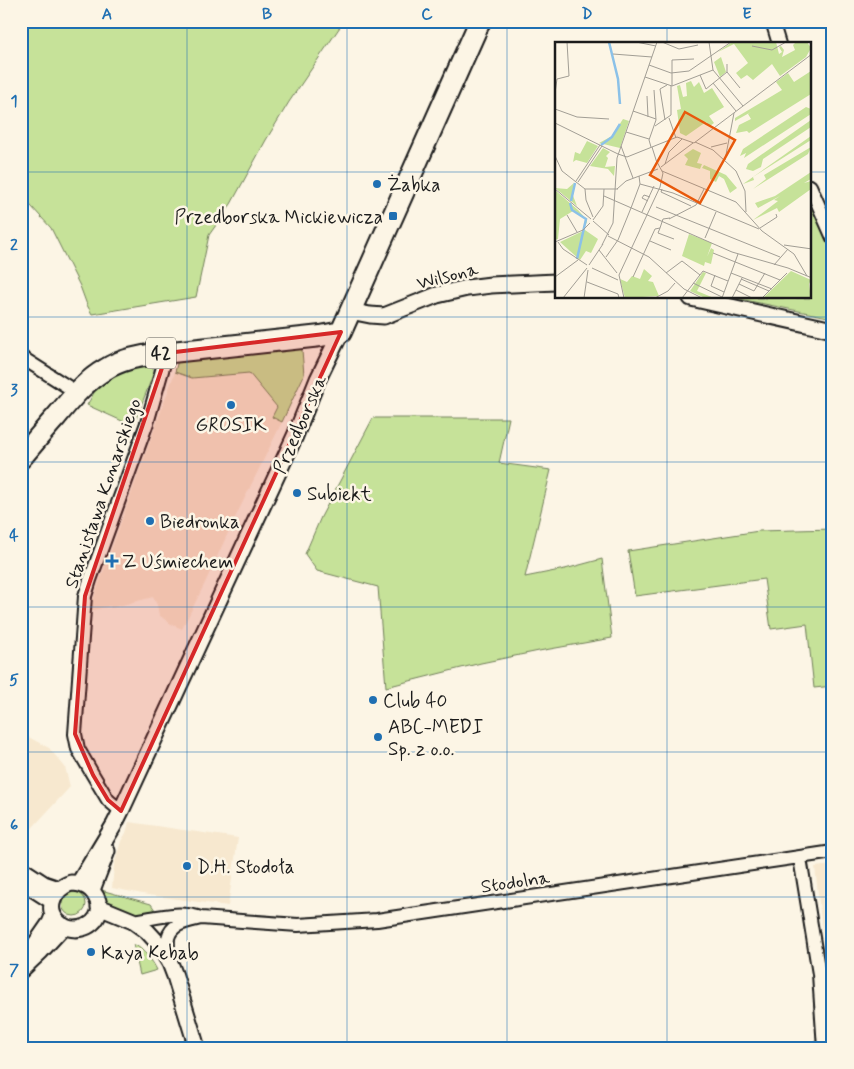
<svg xmlns="http://www.w3.org/2000/svg" width="854" height="1069" font-family="Mynerve,sans-serif">
<style>
.built{fill:#f7e8cf}
.green{fill:#c6e299;stroke:#717f5a}
.lines{fill:none;stroke-linecap:round;stroke-linejoin:round}
.minor-casing{stroke:#1c1c1c;stroke-width:16}
.tertiary-casing{stroke:#1c1c1c;stroke-width:19}
.primary-casing{stroke:#1c1c1c;stroke-width:24}
.minor{stroke:#fcf5e5;stroke-width:12}
.tertiary{stroke:#fcf5e5;stroke-width:15}
.primary{stroke:#fcf5e5;stroke-width:20}
.marked{fill:#d62828;fill-opacity:0.2;stroke:#d62828;stroke-width:4;stroke-linejoin:round}
.grid{fill:none;stroke:#1f6fb2;stroke-width:1;stroke-opacity:0.55}
.poi-dot{fill:#1f6fb2;stroke:#fcf5e5;stroke-width:2}
.labels{text-anchor:middle;stroke-width:5;stroke-linejoin:round;paint-order:stroke}
.shield{fill:#fcf5e5;stroke:#5f5d58;stroke-width:1}
.shield-label{font-size:18px;font-weight:bold;fill:#1c1c1c}
.poi-label{font-size:19px;fill:#1c1c1c;stroke:#fcf5e5;text-anchor:start}
.street-label{font-size:19px;fill:#1c1c1c;stroke:#fcf5e5}
.inset-river{fill:none;stroke:#8bc1e8;stroke-width:2.5}
.inset-road{fill:none;stroke:#a29e95;stroke-width:1}
.view{fill:#e8590c;fill-opacity:0.15;stroke:#e8590c;stroke-width:2.5}
.inset-edge{fill:none;stroke:#1c1c1c;stroke-width:2.5}
.neatline{fill:none;stroke:#1f6fb2;stroke-width:2}
.grid-label{font-size:16px;text-anchor:middle;font-weight:bold;fill:#1f6fb2}
</style>
<rect width="100%" height="100%" fill="#fcf5e5"/>
<filter id="ink" filterUnits="userSpaceOnUse"><feTurbulence type="fractalNoise" baseFrequency=".02" numOctaves="2"/><feDisplacementMap in="SourceGraphic" scale="10" xChannelSelector="R" yChannelSelector="G"/><feConvolveMatrix kernelMatrix="1 2 1 2 8 2 1 2 1" color-interpolation-filters="sRGB"/></filter>
<g filter="url(#ink)">
<path class="built" d="M175 372 192 378 249 373 277 407 272 417 282 422 233 522 205 583 182 629 171 624 159 615 157 605 153 597 111 608 110 606 89 611Z
M21 733 49 748 65 767 70 787 22 839 21 838Z
M129 822 238 838 228 906 148 895 112 888 114 865 121 841 126 833Z
M833 865V955L825 956 815 867Z"/>
<path class="green" d="M21 21H344L289 102 266 140 231 204 209 235 196 297 92 314 87 305 80 286 51 228 21 195Z
M810 199 833 251V318L735 298H810Z
M301 348 302 350 304 375 282 422 272 417 277 407 249 373 192 378 175 372 178 360Z
M153 363V375L133 426 87 405C91 399 94 391 99 385 109 372 138 366 153 363Z
M373 418H509L499 463 551 470 525 577 565 569 602 559 612 638 539 651 481 663 386 687 378 587 317 571 305 554 321 517Z
M833 529V686L814 688 807 624 771 629 764 579 635 596 628 551 759 531Z
M100 884 101 890 151 904 157 913 140 917 107 906 99 893Z
M62 904a12 12 0 1 1 24 0a12 12 0 1 1-24 0Z
M133 944C144 949 152 960 157 970L140 975Z"/>
<g class="lines">
<defs>
<path id="minor" d="M772 21 779 44
M810 186 833 238
M21 357 76 392
M121 811 108 800 93 775 78 749 75 734 85 596 90 580 147 423 167 353
M800 858 819 974 824 1048
M133 921C156 918 178 910 201 918L298 925 377 920 833 852
M164 953C170 944 167 947 168 938 171 923 189 921 201 918"/>
<path id="tertiary" d="M691 298 833 330
M350 311 370 315 384 316 437 295 467 288 491 285 556 282
M21 869 44 884 59 889
M21 881 52 901
M71 883C84 883 93 888 98 901 99 905 100 909 99 912 94 930 70 934 58 922 44 908 55 888 71 883Z
M79 883 114 825 121 811 295 436 318 379 341 332
M92 890 107 851
M99 907 133 921 147 931 158 943 170 963 175 976 197 1048
M32 949 50 923 53 916
M21 970 41 951 64 926"/>
<path id="primary" d="M21 458C33 444 44 430 56 417 71 399 85 381 106 369 120 360 137 357 153 354L321 336 341 332 480 21"/>
</defs>
<use href="#minor" class="minor-casing"/>
<use href="#tertiary" class="tertiary-casing"/>
<use href="#primary" class="primary-casing"/>
<use href="#minor" class="minor"/>
<use href="#tertiary" class="tertiary"/>
<use href="#primary" class="primary"/>
</g>
</g>
<path class="marked" d="M341 332 121 811 108 800 93 775 75 734 85 596 167 353Z"/>
<path class="grid" d="M187 21V1048M347 21V1048M507 21V1048M667 21V44M21 172H556M810 172H833M667 298V1048M21 317H833M21 462H833M21 607H833M21 752H833M21 897H833"/>
<g class="poi-dot">
<circle cx="377" cy="184" r="5"/>
<rect x="388" y="211" width="10" height="10" rx="2.5"/>
<circle cx="231" cy="405" r="5"/>
<circle cx="297" cy="493" r="5"/>
<circle cx="150" cy="521" r="5"/>
<path d="M109.5 553.5h5v5h5v5h-5v5h-5v-5h-5v-5h5z"/>
<circle cx="373" cy="700" r="5"/>
<circle cx="378" cy="737" r="5"/>
<circle cx="187" cy="866" r="5"/>
<circle cx="91" cy="952" r="5"/>
</g>
<g class="labels">
<rect class="shield" x="146" y="337.5" width="30" height="31" rx="4"/>
<g class="shield-label">
<text x="161" y="359">42</text>
</g>
<g class="poi-label">
<text x="387" y="191">Żabka</text>
<text x="383" y="223" text-anchor="end">Przedborska Mickiewicza</text>
<text x="231" y="431" text-anchor="middle">GROSIK</text>
<text x="307" y="500">Subiekt</text>
<text x="160" y="528">Biedronka</text>
<text x="122" y="568">Z Uśmiechem</text>
<text x="383" y="707">Club 40</text>
<text x="388" y="733">ABC-MEDI<tspan x="388" dy="22">Sp. z o.o.</tspan></text>
<text x="197" y="873">D.H. Stodoła</text>
<text x="101" y="959">Kaya Kebab</text>
</g>
<g class="street-label">
<text transform="translate(447 275) rotate(-14)" y="7">Wilsona</text>
<text transform="translate(299 424) rotate(-66)" y="7">Przedborska</text>
<text transform="translate(102 493) rotate(-71)" y="7">Stanisława Konarskiego</text>
<text transform="translate(515 881) rotate(-8)" y="7">Stodolna</text>
</g>
</g>
<g transform="translate(555 42)">
<rect width="256" height="256" fill="#fcf5e5"/>
<path d="M177 0H221L224 12 227 10 224 5 226 4 229 8 227 15 240 8 238 3 241 0H252L256 6 251 15 225 34 217 22 198 38 192 33 186 37 181 31 193 21 179 2 163 10ZM166 15 171 30 165 35 159 20ZM256 29V52L194 91 192 89 181 91 184 83 196 77 193 72 196 70 180 79V76L227 48 221 40 233 31 239 40ZM136 39 139 45 144 40 149 51 157 46 169 65 154 74 159 81 155 84 151 80 131 94 125 91 122 68 126 67 122 44 125 43 128 55 132 54 131 41ZM251 65 256 67V72L189 116 191 111 185 114 188 107ZM68 77 74 79 65 106 44 101 57 94ZM256 78V85L208 117 206 125 198 129 191 127 193 122ZM256 94V98L198 135 199 138 188 142ZM32 99 43 104 32 121 21 118 18 120 20 110 25 112ZM256 105 253 112 198 147 211 137 209 133ZM48 106 55 110 51 114 53 116 50 125 60 124 59 134 53 127 35 124ZM138 107 146 111 142 121 147 122 145 127 130 123 133 117 129 113ZM149 123 171 133 182 146 175 151 169 137 164 134 161 140 155 137V129L147 126ZM256 130V137L249 141 256 139V147L224 170 222 166 198 178 223 159 219 158 225 154 203 166 200 161 220 154ZM19 141 17 151 22 164 0 146 12 147ZM0 148 23 168 31 177 32 180 30 184V177L18 169 5 177 3 197 0 198ZM30 188 43 197 36 211 31 209 25 218 5 200ZM134 192 157 201 152 215 156 206 159 208 156 222 150 220 149 224 127 214ZM89 227 97 234 93 239 98 240 104 254 70 256 65 237 72 240 77 234 85 237ZM236 229 256 238 254 242 256 256H208ZM148 230 151 231 142 249 159 256H150L135 249Z" fill="#c6e299"/>
<path class="inset-river" d="M54 0 63 37 65 62M46 103 57 95 65 82M16 159 20 141M15 161 17 168 31 177 22 217"/>
<path class="inset-road" d="M81 0 101 4M107 0 124 7 143 3M154 0 158 28M197 4 217 8 231 0M58 12 97 15M172 22V30L185 46M94 23 116 31 134 29 176 0M158 28 188 64M145 33 151 47 172 30M90 35 117 44 158 28M158 41 181 69M117 44V18L139 17M0 51 2 37 14 34 12 0M92 54 93 75M0 67 22 75 54 77M78 69 101 77M114 76 121 96M110 78 105 47 112 43M0 81 63 112M100 84 116 73V44M71 90 94 97M140 100 158 108 181 129 190 149 191 170M66 104 78 136M96 105 94 98 101 78 99 48M97 105 102 121M156 105 172 101M63 112 72 115 122 95 139 101 257 12M0 114 7 129 30 147H63M170 118 179 71M110 122 114 110 127 97M106 125 138 101M107 129 181 160 207 189 239 212 252 234M21 139 45 103M23 140 47 104M85 142 118 151 204 187M0 147 36 177M30 147 31 158 38 175M62 147 71 139 103 127M107 147 106 150 136 164M49 154 177 210 233 226 257 236M93 159 87 156 89 153 95 155M101 165 225 215M87 170 99 144M12 173 22 190M114 177 141 163 149 147M38 178 48 164 49 147M38 179 54 193M105 186 103 191 119 197M205 186 222 175 221 172M53 194 94 215 129 247 147 256M150 196 161 170M95 199 116 208M0 200 28 188 35 181M3 200 8 207 32 223M47 203 58 181 62 116 102 0M229 203 257 207M44 208 62 231M158 211 225 238M51 215 63 198 76 166 85 142 84 134M34 223 48 202M219 223 233 207M37 226 63 238M111 231 127 219 145 233M176 231 217 247M160 233 156 244 169 250M0 235 23 218M78 235 100 187 105 186 108 177 115 176M186 237 214 249M32 240 63 252 64 256M138 241 167 255M184 242 199 249 210 231M181 248 197 256M8 256 32 226M29 256 33 228M69 256 64 233 105 145 108 131 102 120M100 256 113 249 120 241M127 256 148 229 173 239M167 256 183 212M177 256 187 236M207 256 232 231"/>
<path class="view" d="M130 70 180 98 145 161 95 133Z"/>
<rect width="256" height="256" class="inset-edge"/>
</g>
<rect width="854" height="1069" fill="none" stroke="#fcf5e5" stroke-width="55"/>
<rect x="28" y="28" width="798" height="1014" class="neatline"/>
<g class="grid-label">
<text x="107" y="19">A</text>
<text x="267" y="19">B</text>
<text x="427" y="19">C</text>
<text x="587" y="19">D</text>
<text x="747" y="19">E</text>
<text x="14" y="106">1</text>
<text x="14" y="250">2</text>
<text x="14" y="395">3</text>
<text x="14" y="540">4</text>
<text x="14" y="685">5</text>
<text x="14" y="830">6</text>
<text x="14" y="975">7</text>
</g>
</svg>
